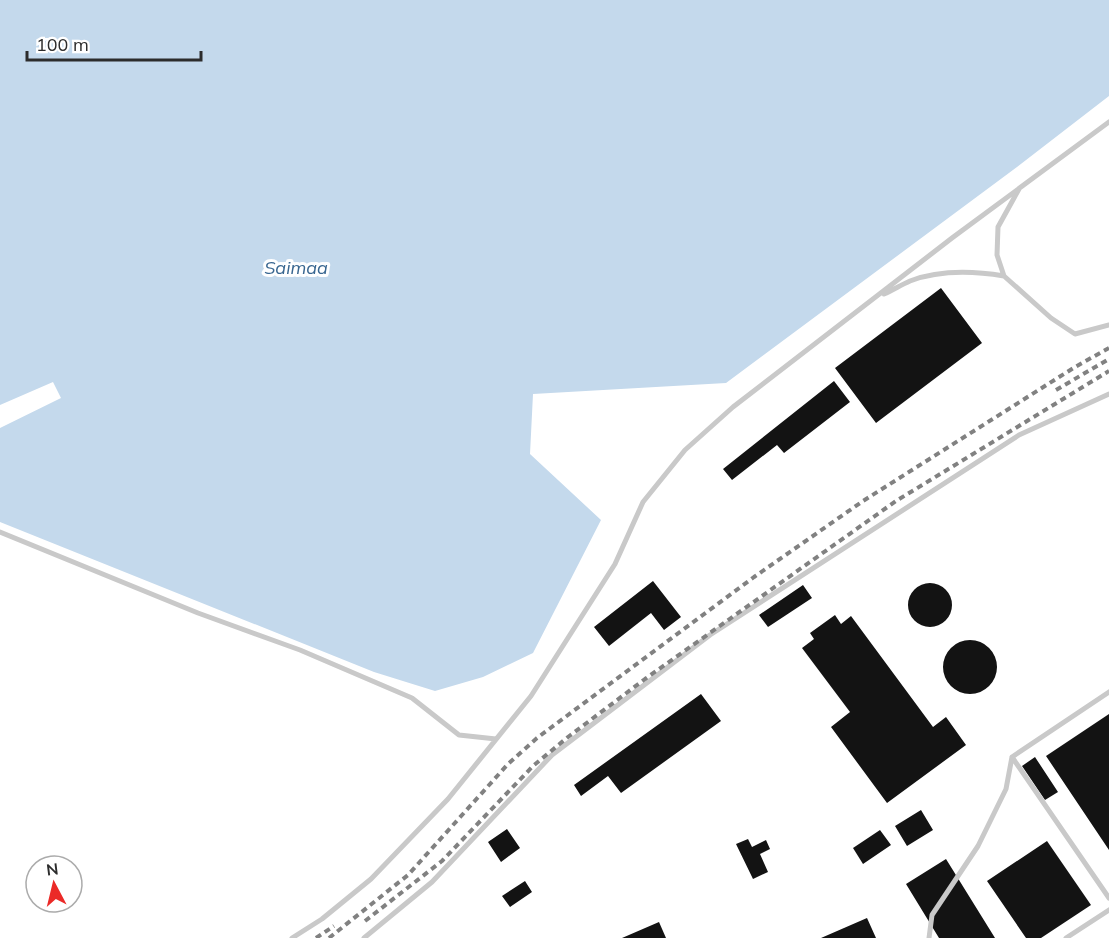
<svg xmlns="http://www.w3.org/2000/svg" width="1109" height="938" font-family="Mulish,sans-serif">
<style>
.water{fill:#c4d9ec}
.building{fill:#131313}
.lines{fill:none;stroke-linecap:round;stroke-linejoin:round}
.lane{stroke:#c9c9c9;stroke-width:5}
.rail{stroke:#818181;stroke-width:4;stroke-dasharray:6 4.5;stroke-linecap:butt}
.labels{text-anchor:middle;stroke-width:6;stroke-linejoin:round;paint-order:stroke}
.water-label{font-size:18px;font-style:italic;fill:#386690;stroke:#fff}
</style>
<rect width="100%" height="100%" fill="#fff"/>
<path class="water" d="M0 0H1109V96L1017 167 726 383 533 394 530 454 601 520 533 653 483 677 435 691 374 672 0 522V428L61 398 53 382 0 405Z"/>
<path class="building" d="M941 288 982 343 876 423 835 368Z
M834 381 850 402 784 453 777 445 732 480 723 469Z
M653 581 681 617 664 630 651 613 609 646 594 627Z
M908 605a22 22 0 1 1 44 0a22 22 0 1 1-44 0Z
M803 585 812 598 768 627 759 615Z
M835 615 841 624 851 616 933 727 946 717 966 745 887 803 831 727 850 712 802 648 814 639 810 633Z
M943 667a27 27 0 1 1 54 0a27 27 0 1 1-54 0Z
M701 694 721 721 621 793 608 776 581 796 574 785Z
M1109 714V850L1046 756Z
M1035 757 1058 792 1045 800 1022 766Z
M921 810 933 830 907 846 895 826Z
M507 829 520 848 501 862 488 842Z
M880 830 891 845 863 864 853 848Z
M748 839 752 847 766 840 770 849 760 854 768 872 753 879 736 844Z
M1047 841 1091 905 1041 938H1026L987 881Z
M946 859 995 938H939L906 884Z
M525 881 532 892 510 907 502 896Z
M867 918 876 938H821Z
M659 922 666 938H622Z"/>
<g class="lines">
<path class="lane" d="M1019 189 998 227 997 255 1004 276 1051 318 1075 334 1109 325
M884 294C893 290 901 285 910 281 939 270 974 271 1004 276
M0 532 198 613 300 650 412 698 459 735 496 739
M1012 757 1109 692
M292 938 322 919 371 879 448 799 531 696 615 564 643 502 685 450 733 407 952 238 1109 122
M364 938 432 882 552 755 710 635 1019 435 1109 394
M929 938 932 915 978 846 1006 789 1012 757 1109 898
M1066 938 1109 910"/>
<path class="rail" d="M1056 390 1109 359
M365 921 442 861 533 766 568 737 645 679 896 501 1109 371
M316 938 334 926
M329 938 408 875 508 764 537 738 754 577 863 501 1075 367 1109 348"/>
</g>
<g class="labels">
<g class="water-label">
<text x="296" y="274">Saimaa</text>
</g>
</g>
<g transform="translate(54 884) rotate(353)"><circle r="28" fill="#ffffff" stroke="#ababab" stroke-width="1.5"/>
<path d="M0-4.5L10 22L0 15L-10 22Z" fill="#eb2a27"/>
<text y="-9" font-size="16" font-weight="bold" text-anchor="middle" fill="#2c2c2c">N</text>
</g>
<path d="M27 51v9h174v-9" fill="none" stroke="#2c2c2c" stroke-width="3"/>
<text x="36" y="51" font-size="18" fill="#2c2c2c" stroke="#ffffff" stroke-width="4.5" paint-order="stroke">100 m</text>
</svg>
